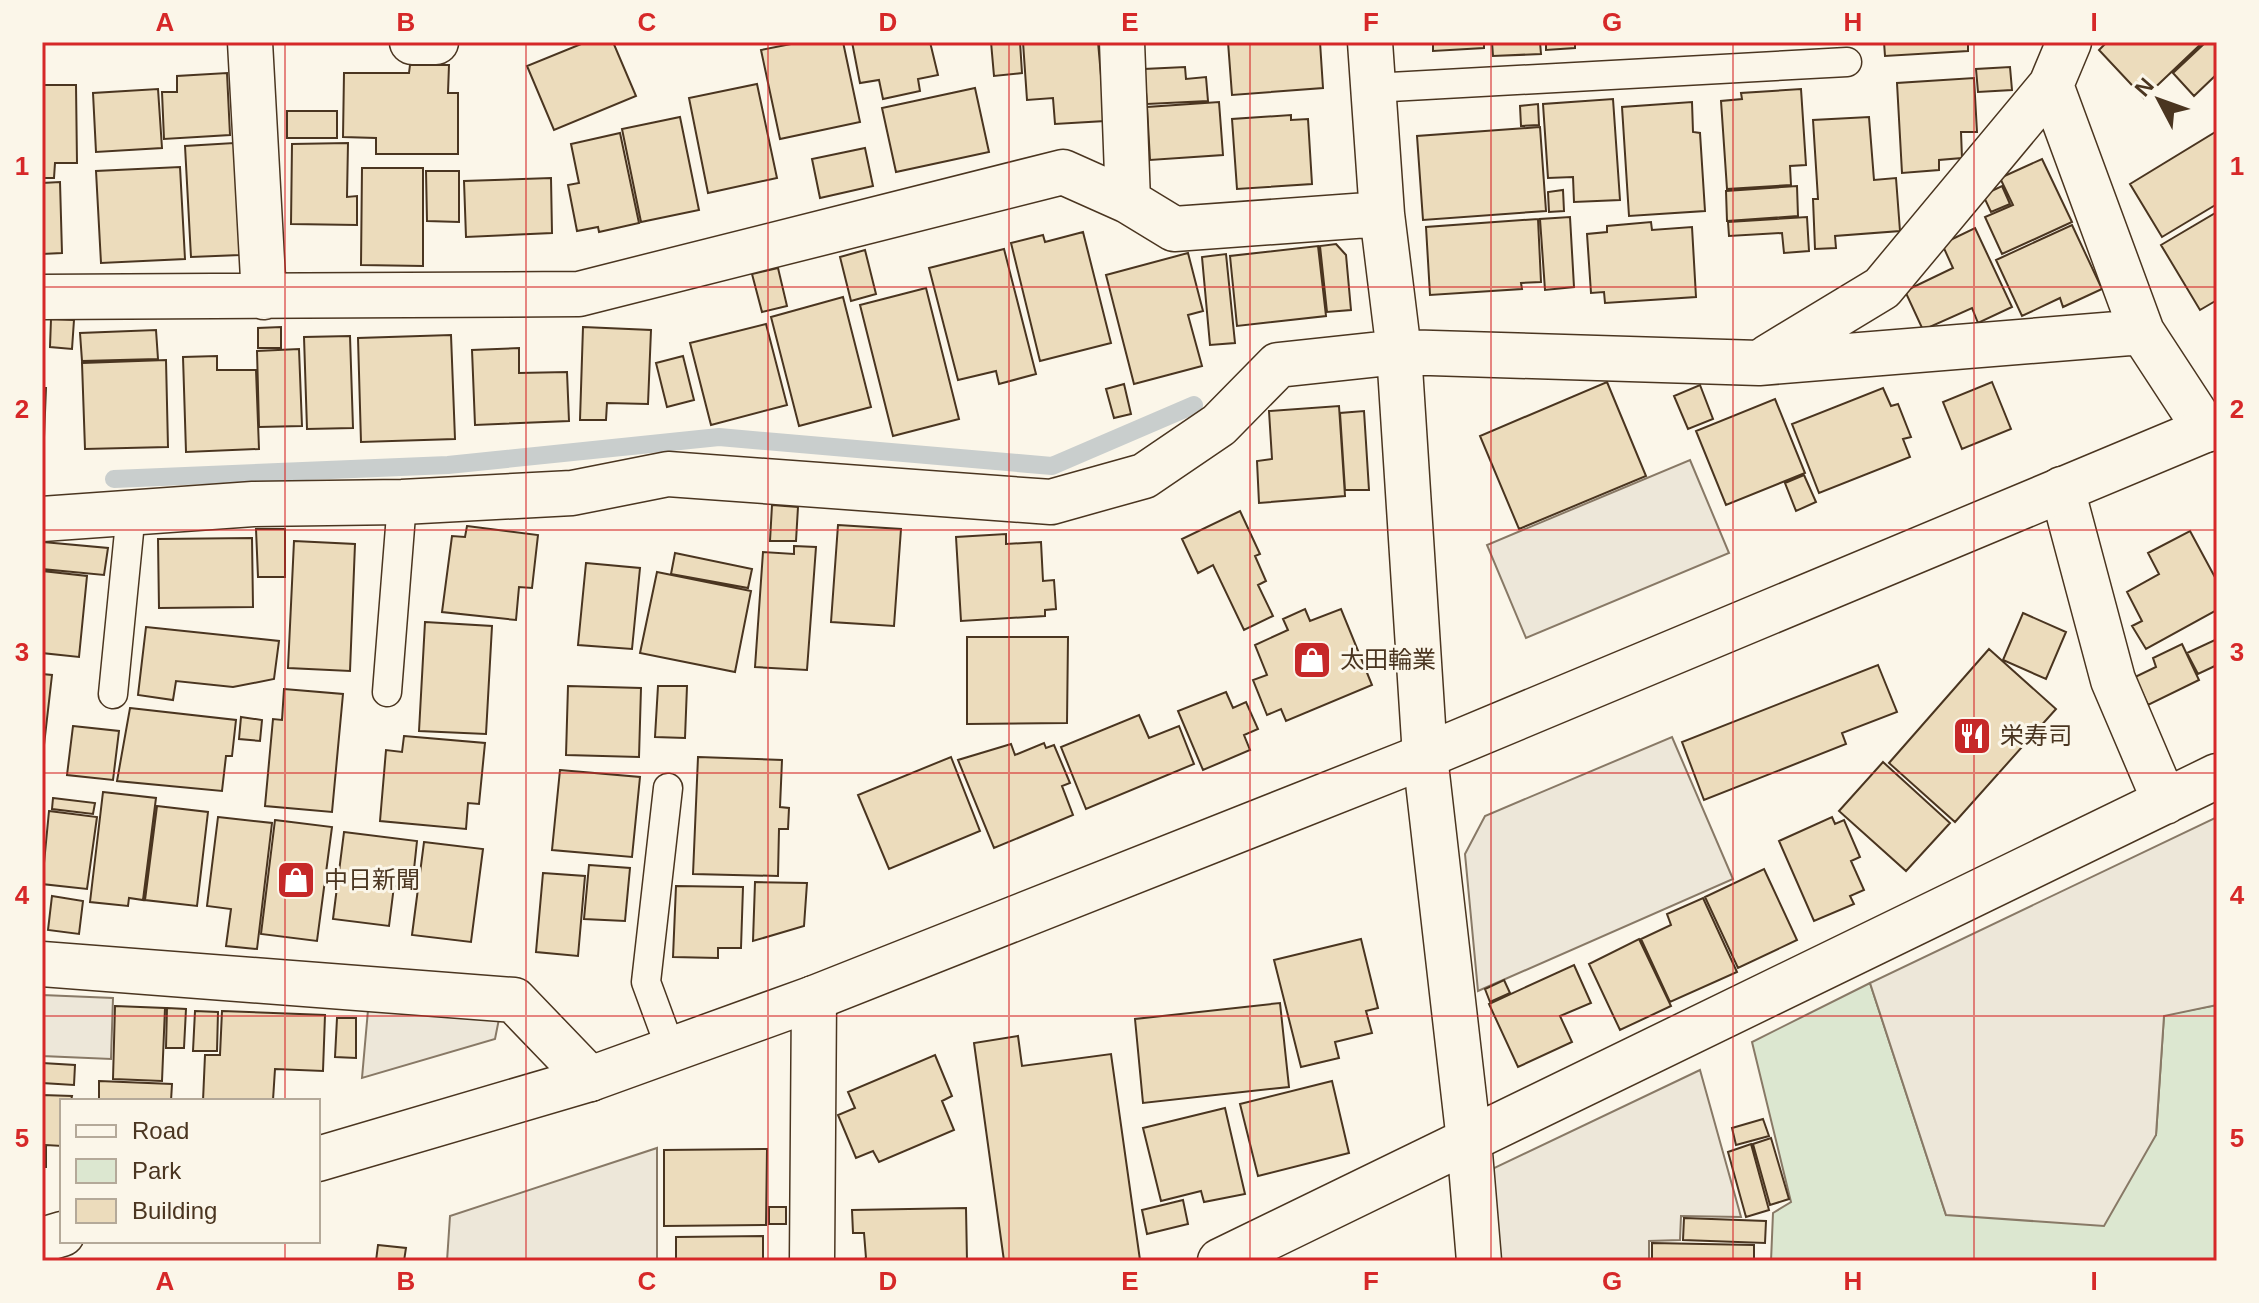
<svg xmlns="http://www.w3.org/2000/svg" width="2259" height="1303" font-family="Arial,'Noto Sans JP',sans-serif">
<style>
.green{fill:#dce7d0;stroke:#887966;stroke-width:2}
.parking{fill:#ede7d9;stroke:#887966;stroke-width:2}
.lines{fill:none;stroke-linecap:round;stroke-linejoin:round}
.stream{stroke:#c9cecd;stroke-width:18}
.building{fill:#ecdcbc;stroke:#4a3520;stroke-width:2}
.lane-casing{stroke:#4a3520;stroke-width:31}
.street-casing{stroke:#4a3520;stroke-width:47}
.secondary-casing{stroke:#4a3520;stroke-width:47}
.lane{stroke:#fbf6e9;stroke-width:28}
.street{stroke:#fbf6e9;stroke-width:44}
.secondary{stroke:#fbf6e9;stroke-width:44}
.grid{fill:none;stroke:#d62828;stroke-width:2;stroke-opacity:0.55}
.labels{text-anchor:middle;stroke-width:6;stroke-linejoin:round;paint-order:stroke}
.poi-label{font-size:24px;fill:#4a3520;stroke:#fbf6e9;text-anchor:start}
.neatline{fill:none;stroke:#d62828;stroke-width:3}
.grid-label{font-size:26px;text-anchor:middle;font-weight:bold;fill:#d62828}
</style>
<rect width="100%" height="100%" fill="#fbf6e9"/>
<path class="green" d="M1870 983 1946 1215 2156 1135 2164 1015 2217 1005V1261H1771L1773 1213 1791 1202 1752 1042Z"/>
<path class="parking" d="M1690 460 1729 553 1526 638 1487 545Z
M1672 737 1733 879 1478 991 1465 854 1485 816Z
M2217 817V1005L2164 1016 2156 1135 2104 1226 1946 1215 1870 983Z
M42 995 113 998 111 1059 42 1056Z
M368 1010 499 1019 495 1039 362 1078Z
M1700 1070 1741 1217 1681 1216 1680 1240 1649 1241V1261H1500L1492 1169Z
M657 1148V1261H447L450 1216Z"/>
<g class="lines">
<path class="stream" d="M114 479 448 465 719 437 1052 466 1194 405"/>
</g>
<path class="building" d="M586 42H613L636 96 554 130 527 66Z
M801 42H843L860 122 780 139 761 50Z
M852 42H930L938 75 918 79 920 91 883 99 879 80 860 83Z
M991 42H1020L1022 73 994 76Z
M1023 42H1098L1105 121 1055 124 1053 98 1027 100Z
M1228 42H1320L1323 88 1232 95Z
M1433 42H1484V48L1433 51Z
M1492 42H1540L1541 54 1493 56Z
M1546 42H1575V48L1546 50Z
M1884 42H1968V51L1885 56Z
M2107 42H2203L2144 98 2099 50Z
M2206 42H2217V74L2194 96 2173 73Z
M410 65H449L448 93H458V154H376V138L343 137 344 73H409Z
M1185 67 1186 79 1206 77 1208 101 1147 104 1144 69Z
M2010 67 2012 90 1978 92 1976 69Z
M227 73 230 135 164 139 162 92H177V76Z
M1974 78 1977 132H1961L1962 158 1939 160V170L1902 173 1897 83Z
M757 84 777 178 708 193 689 98Z
M42 85H76L77 163H55L54 178H42Z
M975 88 989 152 896 172 882 108Z
M158 89 162 148 96 152 93 93Z
M1801 89 1806 165 1790 166 1791 185 1727 189 1721 101 1742 99 1741 93Z
M1613 99 1620 200 1574 202 1573 177 1548 178 1543 104Z
M1219 102 1223 155 1150 160 1147 107Z
M1692 102 1693 132 1700 133 1705 211 1629 216 1622 107Z
M1538 104 1539 125 1521 126 1520 106Z
M287 111H337V138H287Z
M1291 115V120L1308 119 1312 184 1237 189 1232 119Z
M680 117 699 210 641 222 622 129Z
M1869 117 1874 180 1896 178 1900 231 1835 236 1836 248 1815 249 1813 199H1818L1813 120Z
M1540 127 1546 211 1423 220 1417 136Z
M2217 131V204L2162 237 2130 184Z
M620 133 639 223 599 232 598 227 577 231 568 185 579 183 571 144Z
M234 143 240 255 191 257 185 146Z
M348 143 347 197 357 196V225L291 224 292 144Z
M865 148 873 186 820 198 812 159Z
M2042 159 2072 222 2002 254 1985 217 2013 205 2000 178Z
M180 167 185 259 101 263 96 171Z
M362 168H423V266L361 265Z
M426 171H459V222L427 221Z
M551 178 552 233 466 237 464 181Z
M60 182 62 253 42 254V183Z
M1797 186 1798 216 1727 221 1726 191Z
M2002 186 2010 204 1991 212 1983 195Z
M1563 190 1564 211 1549 212 1548 192Z
M2217 212V300L2200 310 2161 245Z
M1570 217 1574 287 1545 290 1540 219Z
M1807 217 1809 251 1784 253 1782 233 1729 236 1728 222Z
M1538 219 1541 282 1521 283 1522 289 1430 295 1426 227Z
M1651 222 1652 230 1692 227 1696 297 1605 303 1604 292 1591 293 1587 234 1607 232V226Z
M2072 225 2102 289 2063 307 2060 298 2022 316 1996 260Z
M1975 228 2012 307 1978 323 1972 308 1923 330 1905 291 1953 268 1942 244Z
M1083 232 1111 343 1040 361 1011 243 1043 235 1045 242Z
M1336 244 1346 255 1351 310 1327 312 1320 246Z
M1318 246 1326 316 1237 326 1230 256Z
M1004 249 1036 374 999 384 996 371 958 380 929 268Z
M865 250 876 294 851 301 840 257Z
M1188 253 1203 311 1188 315 1202 366 1134 384 1106 275Z
M1226 254 1235 343 1210 345 1202 257Z
M778 268 787 306 762 312 752 274Z
M926 288 959 419 893 436 860 305Z
M843 297 871 407 799 426 771 317Z
M51 319 74 320 72 349 50 347Z
M766 324 787 405 711 425 690 343Z
M281 327V348H258V328Z
M583 327 651 330 648 404 607 403 606 420H580Z
M156 330 158 359 82 361 80 333Z
M451 335 455 439 361 442 358 338Z
M350 336 353 428 307 429 304 337Z
M519 348V373L567 372 569 421 475 425 472 350Z
M299 349 302 426 259 427 257 351Z
M217 356V370H256L259 449 186 452 183 357Z
M683 356 694 400 667 407 656 363Z
M166 360 168 447 85 449 82 363Z
M1607 382 1646 476 1519 529 1480 436Z
M1992 382 2011 429 1962 449 1943 402Z
M1124 384 1131 414 1114 418 1106 389Z
M1700 385 1713 419 1688 429 1674 396Z
M42 388H46L43 462H42Z
M1883 388 1891 406 1898 404 1911 437 1903 439 1910 457 1819 493 1792 424Z
M1775 399 1805 473 1726 505 1696 431Z
M1339 406 1345 496 1259 503 1257 461 1272 459 1269 411Z
M1364 411 1369 490H1345L1340 413Z
M1804 475 1816 502 1796 511 1785 483Z
M772 505 798 507 796 541H770Z
M1240 511 1260 554 1255 556 1266 581 1258 585 1273 616 1244 630 1213 565 1198 573 1182 539Z
M838 525 901 529 894 626 831 622Z
M467 526 538 535 532 588 519 587 516 620 442 612 452 536 465 537Z
M256 529H285V577H258Z
M2190 531 2217 581V610L2146 649 2132 626 2142 621 2127 592 2159 574 2148 553Z
M1006 534V544L1041 542 1043 581 1054 580 1056 609 1045 610V616L961 621 956 537Z
M252 538 253 607 159 608 158 539Z
M294 541 355 544 350 671 288 668Z
M43 542 108 548 104 575 42 569Z
M794 546 816 547 807 670 755 667 763 552 794 554Z
M675 553 752 569 748 588 671 574Z
M586 563 640 568 632 649 578 645Z
M42 571 87 576 79 657 42 653Z
M657 572 751 591 735 672 640 653Z
M1305 609 1310 621 1341 609 1372 685 1286 721 1281 709 1267 715 1253 680 1267 675 1255 645 1288 630 1283 619Z
M2023 613 2066 632 2046 679 2003 660Z
M425 622 492 626 486 734 419 731Z
M146 627 279 641 274 679 233 687 176 681 173 700 138 695Z
M967 637H1068L1067 723 967 724Z
M2217 639V665L2198 674 2187 653Z
M2182 644 2199 680 2148 705 2135 677 2156 667 2153 658Z
M1989 649 2056 709 1955 822 1889 763Z
M1878 665 1897 712 1842 733 1846 744 1704 800 1682 742Z
M42 674 52 675 44 745 42 744Z
M568 686 641 688 639 757 566 755Z
M658 686H687L685 738 655 737Z
M284 689 343 694 332 812 265 806 273 719 282 720Z
M1226 692 1233 708 1246 702 1258 729 1244 735 1250 750 1203 770 1178 711Z
M130 708 236 720 232 756H226L222 791 117 781Z
M1139 715 1149 738 1179 726 1194 764 1086 809 1061 747Z
M241 717 262 720 260 741 239 739Z
M73 726 119 731 113 780 67 775Z
M404 736 485 743 479 804 468 803 466 829 380 821 386 750 402 752Z
M1044 743 1046 748 1054 745 1070 783 1062 786 1073 815 994 848 958 760 1011 744 1015 755Z
M698 757 782 760 780 807 789 808 788 829H779L778 876 693 874Z
M951 757 980 831 889 869 858 795Z
M1883 762 1950 823 1906 871 1839 811Z
M560 770 640 777 632 857 552 850Z
M103 792 156 798 143 900 129 898 128 906 90 902Z
M53 798 95 803 93 814 52 809Z
M157 806 208 812 197 906 145 900Z
M49 811 97 817 87 889 42 884Z
M218 817 272 823 257 949 226 946 231 909 207 906Z
M1832 817 1835 824 1844 820 1860 857 1851 861 1864 890 1850 896 1854 904 1814 921 1779 841Z
M275 820 332 827 317 941 261 934Z
M344 832 417 841 412 888 394 886 389 926 333 919Z
M424 842 483 849 471 942 412 935Z
M589 865 630 868 625 921 584 919Z
M1764 869 1797 940 1738 968 1705 897Z
M543 873 585 876 578 956 536 952Z
M755 882 807 883 804 926 753 941Z
M676 886 743 887 741 948H718V958L673 957Z
M52 896 83 901 79 934 48 930Z
M1703 898 1737 972 1670 1002 1641 939 1671 925 1667 914Z
M1361 939 1378 1008 1366 1011 1372 1033 1335 1042 1339 1058 1301 1067 1274 960Z
M1639 939 1671 1006 1620 1030 1589 964Z
M1574 965 1591 1003 1560 1016 1572 1042 1518 1067 1489 1004Z
M1504 980 1510 993 1490 1002 1485 989Z
M1280 1003 1289 1087 1143 1103 1135 1019Z
M115 1006 165 1008 162 1081 113 1079Z
M167 1008 186 1009 184 1048H166Z
M195 1011 218 1012 217 1051H193Z
M222 1011 325 1015 323 1071 275 1069 273 1100 203 1101 205 1055H220Z
M337 1018H356V1058L335 1057Z
M1018 1036 1022 1066 1111 1054 1140 1260 1004 1261 974 1043Z
M935 1055 952 1096 942 1101 954 1130 879 1162 873 1151 856 1158 838 1115 855 1108 848 1092Z
M42 1063 75 1065 74 1085 42 1083Z
M99 1081 172 1084 171 1101H99Z
M1332 1081 1349 1153 1258 1176 1240 1104Z
M42 1095 72 1096 71 1101H62V1146L46 1145V1167H42Z
M1225 1108 1245 1194 1204 1202 1201 1191 1161 1201 1143 1128Z
M1763 1119 1769 1136 1736 1145 1732 1128Z
M1771 1138 1789 1199 1770 1205 1753 1144Z
M1751 1144 1769 1210 1746 1217 1728 1152Z
M767 1149 766 1225 664 1226V1150Z
M1183 1200 1188 1224 1147 1234 1142 1210Z
M769 1207H786V1224H769Z
M966 1208 967 1261H860L866 1258 864 1233H853L852 1210Z
M1684 1218 1766 1221 1765 1243 1683 1240Z
M763 1236V1261H676V1237Z
M1652 1243 1754 1245V1261H1652Z
M378 1245 406 1248 404 1261H376Z"/>
<g class="lines">
<defs>
<path id="lane" d="M1372 88 1847 62
M387 692 402 502
M113 694 131 512
M668 788 646 982 671 1050"/>
<path id="street" d="M250 42 264 297
M412 42H436
M1122 42 1128 201
M1370 42 1382 214 1399 352 1425 756 1469 1141 1479 1261
M2069 42 2051 85 2142 332 2206 430
M42 297 579 294 1063 172 1128 201 1174 229 1382 214
M1768 357 1882 288 2051 85
M2062 489 2113 680 2165 802
M42 519 253 504 402 502 572 493 668 474 1051 502 1144 476 1219 425 1278 365 1399 352 1759 363 2142 332
M42 964 514 1000 590 1079
M812 1261 814 998
M1220 1261 2217 776"/>
<path id="secondary" d="M318 1159 590 1079 814 998 1425 756 2217 425
M42 1240 62 1234"/>
</defs>
<use href="#lane" class="lane-casing"/>
<use href="#street" class="street-casing"/>
<use href="#secondary" class="secondary-casing"/>
<use href="#lane" class="lane"/>
<use href="#street" class="street"/>
<use href="#secondary" class="secondary"/>
</g>
<path class="grid" d="M285 42V1101M526 42V1261M768 42V1261M1009 42V1261M1250 42V1261M1491 42V1261M1733 42V1261M1974 42V1261M42 287H2217M42 530H2217M42 773H2217M42 1016H2217M285 1241V1261"/>
<defs>
<symbol id="shop-square" viewBox="-11 -11 22 22"><rect x="-9" y="-9" width="18" height="18" rx="4" fill="#c62828" stroke="#fbf6e9"/><path d="M-5-2.5h2.3a2.7 3.5 0 0 1 5.4 0H5L5.5 6h-11ZM-1.5-2.5h3a1.5 2.3 0 0 0-3 0Z" fill="#fff"/></symbol>
<symbol id="restaurant-square" viewBox="-11 -11 22 22"><rect x="-9" y="-9" width="18" height="18" rx="4" fill="#c62828" stroke="#fbf6e9"/><path d="M-5-6h1v4h1v-4h1v4h1v-4h1v5L-1.5 .5V6h-2V.5L-5-1ZM5-6V6H3V1.5H1.5Q1.5-4 5-6Z" fill="#fff"/></symbol>
</defs>
<g fill-rule="evenodd">
<use href="#shop-square" x="1290" y="638" width="44" height="44"/>
<use href="#restaurant-square" x="1950" y="714" width="44" height="44"/>
<use href="#shop-square" x="274" y="858" width="44" height="44"/>
</g>
<g class="labels">
<g class="poi-label">
<text x="1340" y="668">太田輪業</text>
<text x="2000" y="744">栄寿司</text>
<text x="324" y="888">中日新聞</text>
</g>
</g>
<rect width="2259" height="1303" fill="none" stroke="#fbf6e9" stroke-width="88"/>
<rect x="60" y="1099" width="260" height="144" fill="#fbf6e9" stroke="#b4a999" stroke-width="2"/>
<rect x="76" y="1125" width="40" height="12" fill="#fbf6e9" stroke="#b4a999" stroke-width="2"/>
<text x="132" y="1139" font-size="24" fill="#4a3520">Road</text>
<rect x="76" y="1159" width="40" height="24" fill="#dce7d0" stroke="#b4a999" stroke-width="2"/>
<text x="132" y="1179" font-size="24" fill="#4a3520">Park</text>
<rect x="76" y="1199" width="40" height="24" fill="#ecdcbc" stroke="#b4a999" stroke-width="2"/>
<text x="132" y="1219" font-size="24" fill="#4a3520">Building</text>
<g transform="translate(2159 100) rotate(311)" stroke="#fbf6e9" stroke-width="6" paint-order="stroke">
<path d="M0-6L14 30L0 20L-14 30Z" fill="#4a3520"/>
<text y="-12" font-size="22" font-weight="bold" text-anchor="middle" fill="#4a3520">N</text>
</g>
<rect x="44" y="44" width="2171" height="1215" class="neatline"/>
<g class="grid-label">
<text x="165" y="31">A</text>
<text x="406" y="31">B</text>
<text x="647" y="31">C</text>
<text x="888" y="31">D</text>
<text x="1130" y="31">E</text>
<text x="1371" y="31">F</text>
<text x="1612" y="31">G</text>
<text x="1853" y="31">H</text>
<text x="2094" y="31">I</text>
<text x="22" y="175">1</text>
<text x="2237" y="175">1</text>
<text x="22" y="418">2</text>
<text x="2237" y="418">2</text>
<text x="22" y="661">3</text>
<text x="2237" y="661">3</text>
<text x="22" y="904">4</text>
<text x="2237" y="904">4</text>
<text x="22" y="1147">5</text>
<text x="2237" y="1147">5</text>
<text x="165" y="1290">A</text>
<text x="406" y="1290">B</text>
<text x="647" y="1290">C</text>
<text x="888" y="1290">D</text>
<text x="1130" y="1290">E</text>
<text x="1371" y="1290">F</text>
<text x="1612" y="1290">G</text>
<text x="1853" y="1290">H</text>
<text x="2094" y="1290">I</text>
</g>
</svg>
